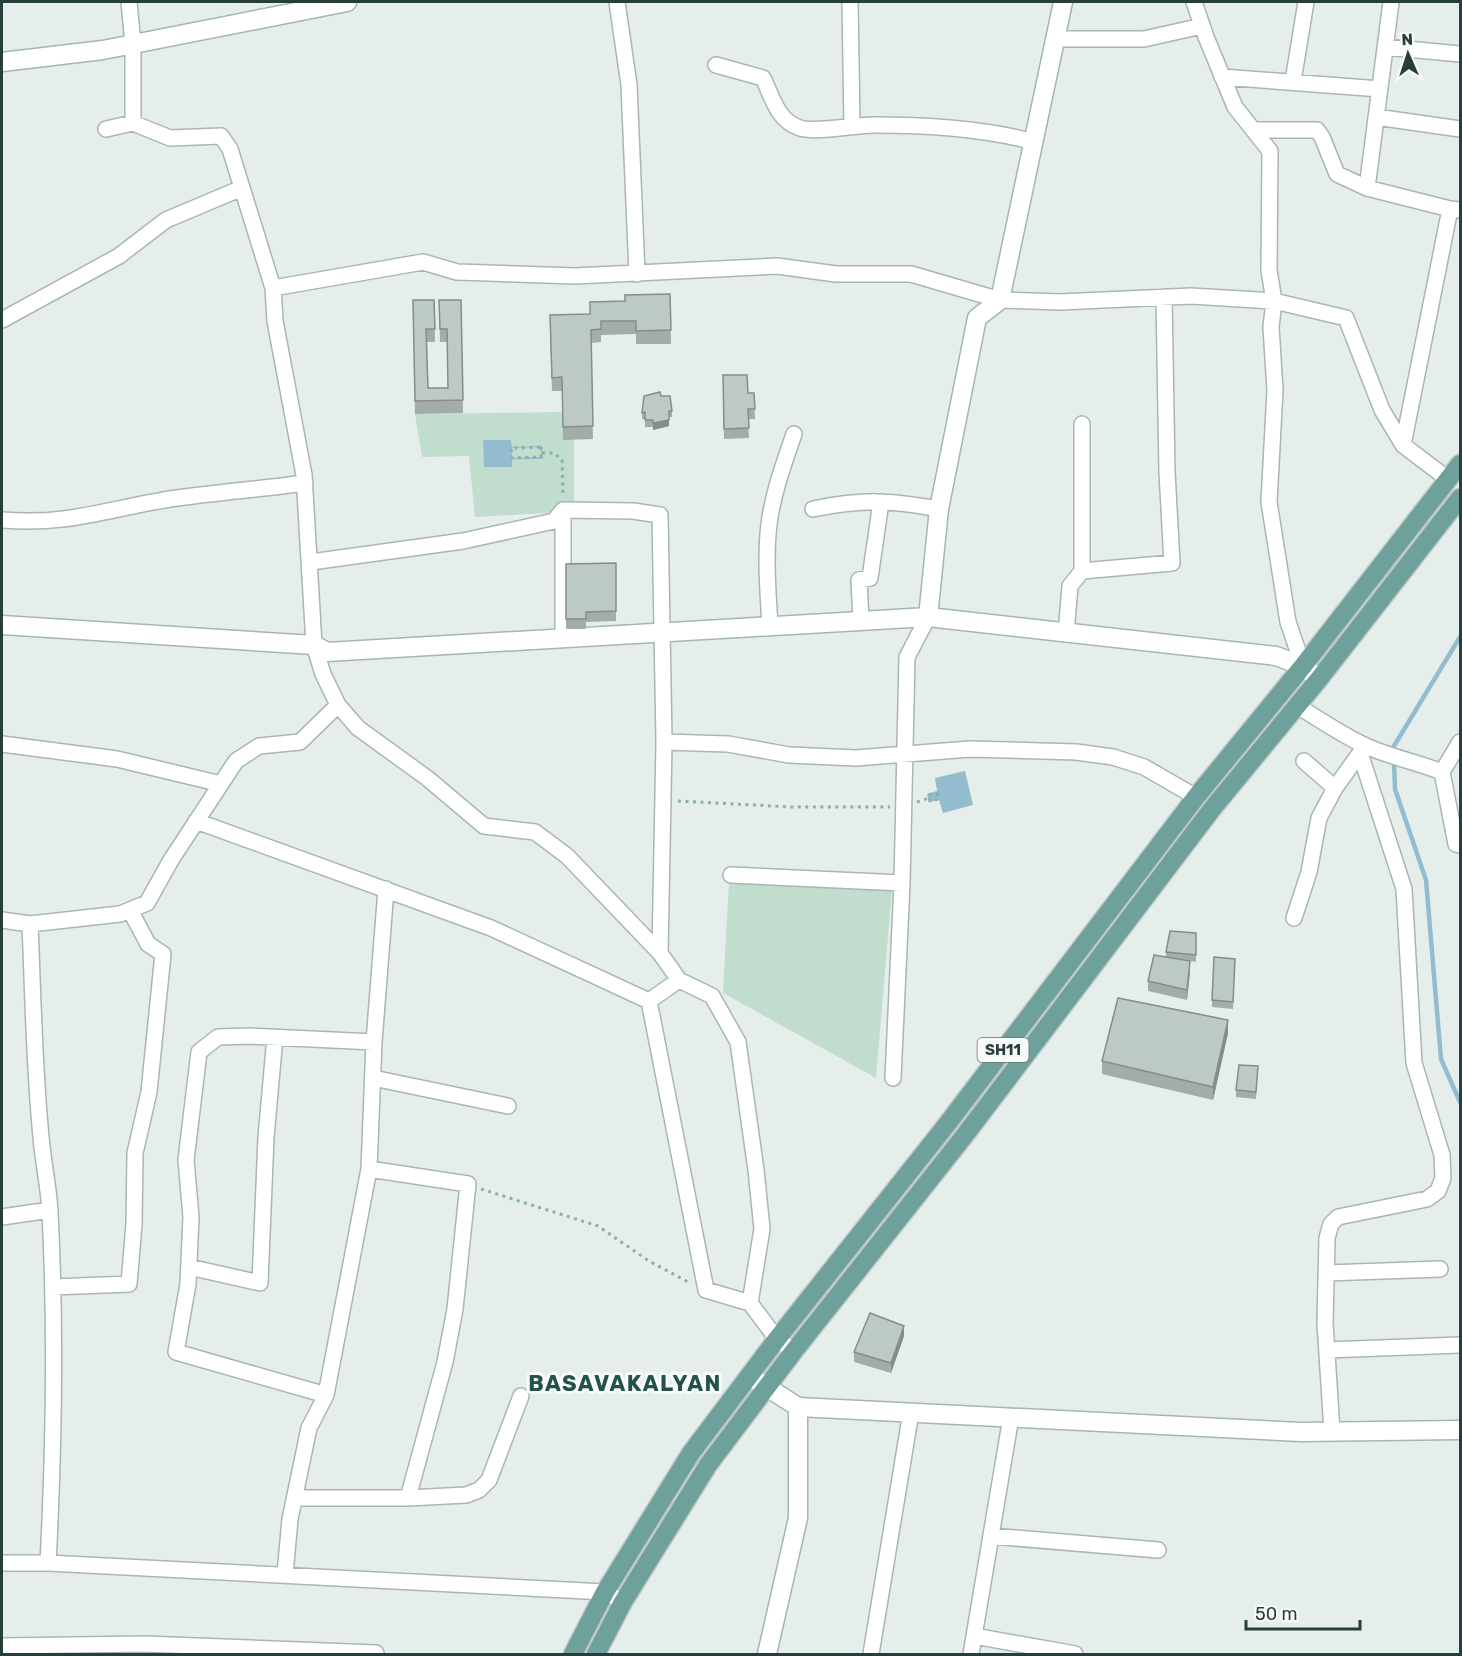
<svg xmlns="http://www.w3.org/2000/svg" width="1462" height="1656" font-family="Rubik,sans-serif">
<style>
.green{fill:#c1ddcd}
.water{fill:#93bdcf;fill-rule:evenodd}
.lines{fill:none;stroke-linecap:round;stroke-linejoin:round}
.stream{stroke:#93bdcf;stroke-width:4.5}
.street-casing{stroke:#a9b6b4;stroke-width:18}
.secondary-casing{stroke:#a2b6b2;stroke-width:21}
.primary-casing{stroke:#c2c9c8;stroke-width:21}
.path{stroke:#89b0a9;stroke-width:3;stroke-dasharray:3 4.5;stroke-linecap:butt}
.street{stroke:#fff;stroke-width:15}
.secondary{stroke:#fff;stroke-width:18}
.primary{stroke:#6ea19b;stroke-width:18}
.wall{fill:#a2ada9}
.shaded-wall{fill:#848d8a}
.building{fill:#bcc9c5;stroke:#848d8a;stroke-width:1.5}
.labels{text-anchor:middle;stroke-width:6;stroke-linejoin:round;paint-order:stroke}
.shield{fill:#f7faf9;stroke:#657775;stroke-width:1.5}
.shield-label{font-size:15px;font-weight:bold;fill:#263f3c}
.district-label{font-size:22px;font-weight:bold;letter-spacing:1.5px;fill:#23514c;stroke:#f7faf9}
</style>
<rect width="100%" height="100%" fill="#e6eeec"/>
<path class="green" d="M563 412 574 439V506L546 513 475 517 469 456 422 457 415 414Z
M729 881 892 889 876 1078 723 993Z"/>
<path class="water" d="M483 440H511L512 447 542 446 543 459H512V467H484ZM541 447V457L512 458V448Z
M965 771 973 805 943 813 939 800 929 802 927 794 937 791 935 778Z"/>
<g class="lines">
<path class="stream" d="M1394 752V746L1460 637
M1394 761 1395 789 1426 880 1441 1059 1460 1102"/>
<defs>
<path id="street" d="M129 2 133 44V123
M617 2 629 85 637 274
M850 2 852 126
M1194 2 1206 37 1235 107 1270 151 1269 270 1274 301 1271 327 1275 390 1269 502 1288 622 1303 666
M1055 39H1144L1202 26
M1385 47 1460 54
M716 65 763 78C772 96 777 121 800 128 814 133 856 125 874 125 927 125 983 128 1034 142
M1222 77 1380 89
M1293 81 1306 2
M1376 117 1460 129
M106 129 133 123 170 138 221 136 230 149 273 288 275 321 304 475 314 645 323 674 338 705 358 728 427 778 484 826 535 832 567 856 660 953 679 980 712 996 738 1042 756 1170 762 1229 750 1303 777 1339 794 1351
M1253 130H1317L1322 137 1337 174 1367 188 1450 209
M1367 188 1391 2
M273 288 423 262 457 272 575 276 777 266 836 274H911L1000 300 1060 302 1191 296 1274 301 1346 318 1382 410 1403 445 1449 480
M2 320 119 256 166 220 242 188
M1082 424V571L1172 563 1167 472 1164 297
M1403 445 1450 209 1460 210
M813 509C863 499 889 500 939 509
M563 510V639
M2 520C70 526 113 507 177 498 220 492 262 489 305 483
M311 562 463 541 554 521 563 510 633 511 660 515 664 742 660 953
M861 621 859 580 870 578 881 502
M770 626C768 592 765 558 769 524 773 493 784 463 794 434
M1066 634 1070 586 1082 571
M1296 705C1319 719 1342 735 1366 746 1390 757 1417 762 1442 772L1456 844 1460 845
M664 742 728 744 789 755 856 758 970 749 1076 752 1113 757 1144 767 1196 797
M2 744 117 759 221 784
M1304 761 1335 788 1360 753
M1442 772 1460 742
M196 821 491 928 649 1001 679 980
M731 875 902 883
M1294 918 1309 872 1319 818 1335 788
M2 920 30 924 120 914 147 903 171 860 236 761 259 746 300 742 338 705
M30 924C33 995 34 1066 41 1137 43 1162 49 1188 50 1213 56 1329 54 1447 48 1563
M649 1001 706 1290 750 1303
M373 1078 508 1106
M893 1078 902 883 907 657 928 617
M369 1169 468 1184 455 1309 445 1362 408 1498
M2 1217 50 1210
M189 1267 260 1283 266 1137 275 1037
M1326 1273 1440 1269
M53 1287 129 1284 134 1224 135 1153 149 1092 163 954 148 944 130 910
M1327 1350 1460 1345
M326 1395 176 1352 188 1284 191 1217 186 1160 199 1052 218 1037 250 1036 374 1042
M1332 1431 1325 1323 1327 1238 1331 1224 1338 1217 1427 1199 1438 1191 1443 1178 1442 1155 1414 1063 1404 889 1360 753 1364 745
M295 1498H408L466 1495 479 1490 489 1480 521 1396
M991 1536 1158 1550
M2 1563H48L605 1592 623 1602
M285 1574 290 1519 309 1428 326 1395 369 1169 374 1042 386 889
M974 1636 1075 1654
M2 1646 144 1644 376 1653
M871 1654 911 1412
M971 1654 1011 1417"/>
<path id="secondary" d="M2 62 103 50 347 2
M928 617 939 509 977 318 1000 300 1063 2
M2 625 314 645 327 652 928 617 1276 656 1303 666 1319 679
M751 1377 798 1407 1301 1432 1460 1430
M767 1654 798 1518V1407"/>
<path id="primary" d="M573 1654 605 1592 691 1453 777 1339 948 1123 1196 797 1303 666 1460 464
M596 1654 623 1602 708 1465 794 1351 965 1135 1212 809 1319 679 1460 498"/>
</defs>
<use href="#street" class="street-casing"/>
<use href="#secondary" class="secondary-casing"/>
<use href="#primary" class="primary-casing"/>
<path class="path" d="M541 447V457L512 458 511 448Z
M542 453H554L562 460 563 496
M937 793 939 799 930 801 928 795Z
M678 801 792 807H890
M917 802 929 798
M481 1189 598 1226 649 1261 690 1283"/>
<use href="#street" class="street"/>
<use href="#secondary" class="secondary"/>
<use href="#primary" class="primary"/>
</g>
<path class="wall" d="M670 294 671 344H636V334L601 335V342L591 343 593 439 563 440 562 391H552L550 328 625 301Z
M413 300H434L435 342H427L428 388H448L447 342H440L439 300H461L463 413 415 414Z
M723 375 748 393H754L755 419H748L749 438 724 439Z
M661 396 672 411V417H669V426L653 430V427H645V419H642V413Z
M616 563V621L586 622V629H566V564Z
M1196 933V962L1190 961V971L1187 1000 1148 991V981L1166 957V952Z
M1235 959 1233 1009 1212 1007V1000Z
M1228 1033 1213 1100 1102 1074V1061Z
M1258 1066 1256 1099 1236 1097V1090Z
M904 1336 891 1373 854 1362V1352Z"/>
<path class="shaded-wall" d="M669 420V426L653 430V423Z
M1190 961V971L1187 1000V990Z
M1228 1020V1033L1213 1100V1087Z
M904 1326V1336L891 1373V1363Z"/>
<path class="building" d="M670 294 671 330 636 331V321H601V329L591 330 593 426 563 427 562 377 552 378 550 315 590 314V302L625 301V295Z
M413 300H434L435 329H426L428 388H448L447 329H440L439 300H461L463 400 415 401Z
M723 375H747L748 393H754L755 409H748L749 428 724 429Z
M660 392 661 396H670L672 411H669V420L653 423V420H645V412L642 413 644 396Z
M616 563V611L586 612V619H566V564Z
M1170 931 1196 933V955L1166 952Z
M1154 955 1190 961 1187 990 1148 981Z
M1214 957 1235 959 1233 1002 1212 1000Z
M1118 998 1228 1020 1213 1087 1102 1061Z
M1239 1065 1258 1066 1256 1092 1236 1090Z
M870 1313 904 1326 891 1363 854 1352Z"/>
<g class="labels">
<rect class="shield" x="977.5" y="1038" width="51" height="24" rx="4.5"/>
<g class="shield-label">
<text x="1003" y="1055">SH11</text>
</g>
<g class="district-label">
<text x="625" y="1391">BASAVAKALYAN</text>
</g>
</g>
<rect width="1462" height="1656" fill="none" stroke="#263f3c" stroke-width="6"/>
<g transform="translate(1408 54) rotate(357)" stroke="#f7faf9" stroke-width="4.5" paint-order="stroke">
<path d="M0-4.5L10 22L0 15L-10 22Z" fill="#263f3c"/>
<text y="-9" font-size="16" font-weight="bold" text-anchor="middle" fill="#263f3c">N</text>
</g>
<path d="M1246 1620v9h114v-9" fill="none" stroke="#263f3c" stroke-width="3"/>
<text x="1255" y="1620" font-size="18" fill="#263f3c" stroke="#f7faf9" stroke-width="4.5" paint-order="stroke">50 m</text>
</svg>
